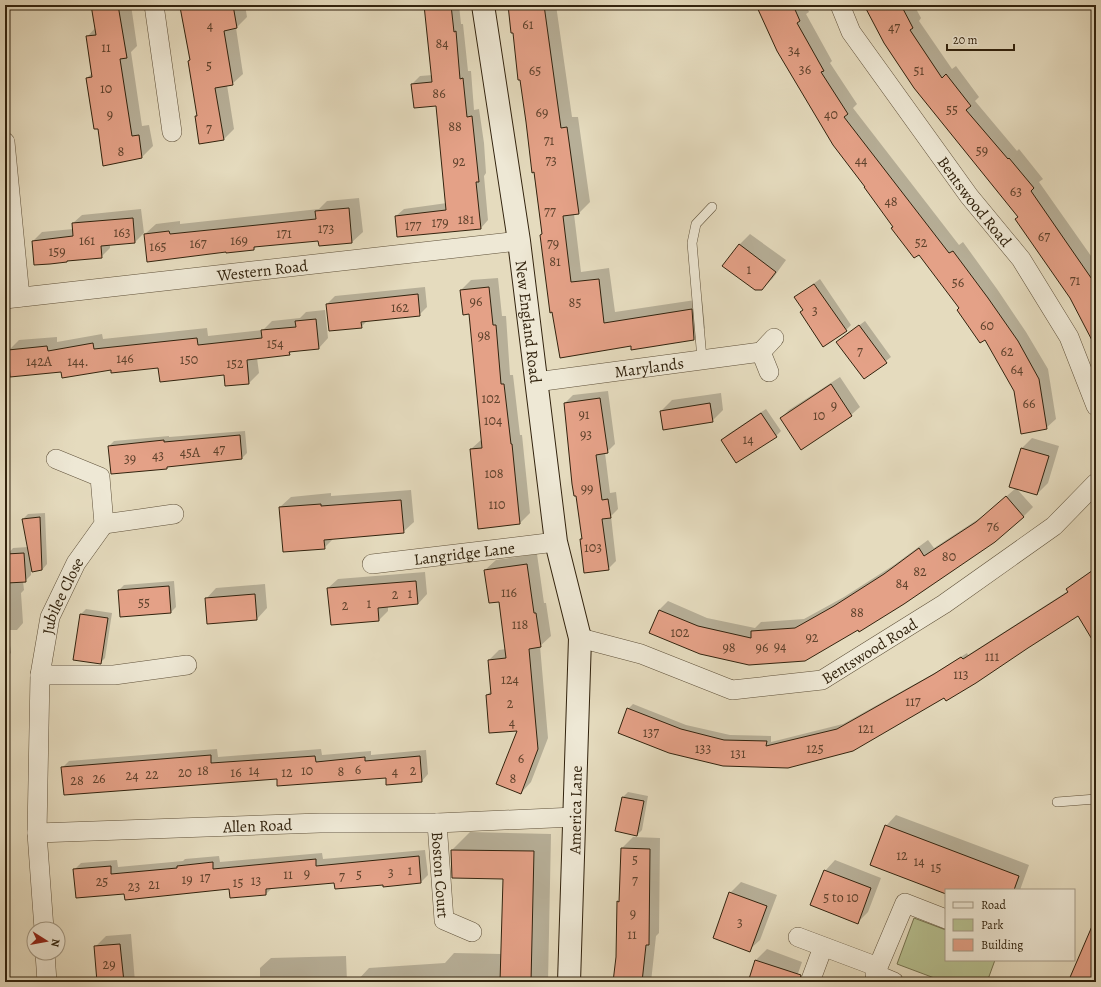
<svg xmlns="http://www.w3.org/2000/svg" width="1101" height="987" font-family="Alegreya,serif">
<style>
.green{fill:#b6c090;stroke:#74724f}
.shadow{fill:#0003}
.building{fill:#e4a187;stroke:#32230e}
.lines{fill:none;stroke-linecap:round;stroke-linejoin:round}
.lane-casing{stroke:#5f513a;stroke-width:10}
.street-casing{stroke:#5f513a;stroke-width:20}
.secondary-casing{stroke:#32230e;stroke-width:24}
.lane{stroke:#eee8d5;stroke-width:9}
.street{stroke:#eee8d5;stroke-width:19}
.secondary{stroke:#eee8d5;stroke-width:22}
.labels{text-anchor:middle;stroke-width:3.5;stroke-linejoin:round;paint-order:stroke}
.number-label{font-size:14px;fill:#5e422c}
.street-label{font-size:16px;fill:#32230e;stroke:#eee8d5}
</style>
<rect width="100%" height="100%" fill="#e5dbbe"/>
<filter id="stains"><feTurbulence type="fractalNoise" baseFrequency=".005" numOctaves="4"/><feColorMatrix values="0 0 0 0 .2 0 0 0 0 .09 0 0 0 0 .02 0 0 0 .5 -.17"/></filter>
<radialGradient id="worn" r=".72"><stop offset=".6" stop-color="#630" stop-opacity="0"/><stop offset="1" stop-color="#630" stop-opacity=".3"/></radialGradient>
<path class="green" d="M914 918 946 930V960H995L987 982H945L897 964Z"/>
<path class="shadow" d="M92 5H131L137 46 131 52 142 126 149 125 153 146 142 157 104 164 98 127 87 78 93 72 87 37 96 27Z
M184 5H245L247 17 236 28 243 74 232 84 227 85 234 129 223 140 196 117 198 115 189 61 191 59 182 7Z
M424 5H459L461 24H463L468 71H471L474 110 479 109 484 143 486 173 484 176 488 220 481 228 396 216 404 209 447 203 436 105 412 84 420 76 433 75Z
M509 5H556L572 117H578L590 202 579 213 574 214 581 272 609 268 615 312 702 299 705 328 694 339 632 345 561 357 541 235 542 233 527 122Z
M758 5H806L809 12 806 14 832 61 830 63 857 104 853 108 959 245 963 242 997 289 1026 332 1048 369 1056 419 1046 428 1015 390 985 339 919 253 895 227Z
M868 5H914L921 18 919 21 952 69 956 66 979 97 975 101 1017 151 1019 149 1043 179 1039 182 1096 263V345L1071 298 1019 217Z
M359 198 363 232 352 242 320 245 319 239 257 246 254 249 145 234 156 224 180 221V224L319 209 327 201Z
M141 209 144 233 135 242 110 245V248L101 257 68 260 67 261 33 241 42 232 73 229V223L82 215Z
M750 234 786 260 773 278 762 289 724 265 740 244Z
M5 250 7 264 5 266Z
M498 278 502 316H506L510 375H513L520 435H522L530 513 520 523 471 449 481 440 482 439 470 313 461 290 471 280Z
M820 279 851 325 846 330 804 310 796 298 801 293Z
M425 287 427 307 419 315 367 321 361 327 327 304 335 296Z
M325 310 328 338 319 348 292 351 289 354 257 358 259 373 249 383 226 385 225 374 159 366 62 371 9 350 19 340 57 337V342L102 334 103 339 207 328 208 336 263 330 272 321 300 318 306 312Z
M865 321 891 357 864 378 837 342Z
M840 377 860 407 851 415 781 418 789 410Z
M608 391 615 444 607 452 605 453 610 493 616 492 618 509 611 516 616 561 608 569 581 539 583 537 565 403 573 395Z
M721 393 723 410 712 421 661 411 672 400Z
M766 409 781 431 776 436 722 440 727 435Z
M245 431 247 453 242 458 169 466 166 468 112 473 109 446 114 441 169 436V437Z
M1032 438 1059 446 1048 483 1037 494 1022 448Z
M1016 488 1033 507 1024 516 994 541 859 629 749 664 659 610 668 601 707 618 755 628 761 622 804 619 844 597 894 565 928 540 934 548 986 514Z
M411 490 414 522 403 532 334 538 324 548 280 507 291 497 331 493V496Z
M45 513 47 564 42 570 31 571V575L25 581H23L24 590 21 593 23 623 17 630H8L11 653 5 658V563H7V555L13 548 28 547 23 519 28 514Z
M537 554 544 603H546L551 636 540 646 548 738 531 782 521 793 518 730 487 695 491 691 489 660 499 650 506 649 500 601 485 570 496 560Z
M1096 568V598L944 697 723 765 628 709 633 704 686 725 730 735 771 736V742L843 724 940 670 967 653 968 655 1068 591 1067 589 1072 584Z
M425 572 427 594 418 604 388 606V611L379 620 328 588 338 579Z
M174 581 176 607 171 612 119 590 124 585Z
M265 584 267 608 257 619 206 599 216 588Z
M86 609 112 613 105 658 100 663 81 614Z
M5 670 6 687 5 688Z
M5 730H7L8 746 5 749Z
M217 749 218 757 321 749 322 755 371 751V755L426 750 428 774 422 781 387 777 277 778 62 768 69 761Z
M5 782 8 820 5 823Z
M628 792 648 796 642 830 637 835 616 831 623 797Z
M896 815 1029 865 1020 890H946V893L886 826Z
M470 832 551 834 548 982H356L369 968 445 963 454 953 502 954 504 878 452 850Z
M633 837 660 838 659 933 656 936 651 982H614L617 957 618 902 620 900 622 848Z
M425 850 428 875 421 882 384 883 335 882 272 888 266 894 230 888 125 893 74 870 81 863 117 860 118 867 183 861 185 859 219 856 220 862 322 853 323 859Z
M835 860 881 878 868 912 857 923 825 871Z
M741 882 777 895 760 940 749 950 730 893Z
M1096 912V982H1069L1086 943Z
M131 934 135 982H98L95 947 106 936Z
M767 949 802 962 795 982H749L756 960Z
M346 956 347 982H260V968L271 958Z"/>
<path class="building" d="M91 5H118L127 58 120 59 132 136 139 135 142 158 103 166 98 129H94L86 78 92 77 86 36 96 35Z
M192 5H233L237 28 224 31 233 85 215 88 224 140 199 144 195 116H197L188 61 190 60 180 7Z
M424 5H451L454 32 456 31 460 79 463 78 467 117 472 116 479 182H476L481 229 397 237 395 216 446 210 436 106 414 108 411 84 432 82Z
M508 5H544L561 128 567 127 579 214 563 216 571 282 599 279 604 323 692 309 694 340 631 350V346L560 358 552 312 550 313 540 235 542 234 534 172 532 173 526 122 520 80H518L513 33H511Z
M756 5H793L800 21 797 23 824 71 821 72 848 114 844 117 949 253 953 251 988 298 1018 341 1039 379 1047 429 1021 434 1014 391 985 340 980 343 957 310 959 308 919 255 914 258 891 228 893 227 864 187H865L833 145 777 51Z
M864 5H901L913 28 910 30 942 78 946 74 971 106 966 110 1008 159 1009 158 1034 188 1031 191 1096 285V348L1070 298 1015 219 1018 217 914 88 884 43Z
M349 208 352 243 319 246 318 241 254 247V250L226 253V252L147 262 144 234 169 231 170 234 316 219 315 211Z
M133 218 135 243 101 246 102 258 67 261V262L50 264 34 265 32 241 73 236 72 223Z
M739 244 776 272 762 290H755L722 266Z
M814 284 847 331 823 347 800 312 803 310 794 297Z
M489 287 493 325H496L501 384H504L511 444H512L520 524 478 529 470 449 482 448 469 314 463 315 460 290Z
M418 294 420 316 361 322 362 328 329 331 326 304Z
M316 319 319 349 289 352 290 355 247 360 249 384 225 386 224 375 160 382 158 368 111 373V370L62 378 61 372 10 377 8 350 47 346 48 351 93 343 94 349 197 338 198 345 262 338 261 330 296 327 295 321Z
M859 325 887 363 864 379 836 342Z
M831 384 852 416 801 450 780 418Z
M600 398 608 453 596 455 602 500 608 499 611 518 602 519 609 570 584 573 580 539H582L576 496H574L572 484 564 403Z
M710 403 713 422 663 430 660 411Z
M761 413 777 437 736 463 721 440Z
M240 435 242 459 167 467V469L111 474 108 446 164 440V442Z
M1021 448 1049 456 1037 495 1009 487Z
M1006 496 1024 517 995 542 904 604 859 632 858 630 805 661 749 665 700 654 649 633 659 610 698 626 751 638V631L795 628 834 606 884 574 919 548 924 556 976 522Z
M401 500 404 533 324 540 325 549 283 552 279 507 321 504V506Z
M40 517 42 570 32 572 22 519Z
M24 553 26 582 7 583 6 554Z
M527 564 534 613H536L541 647 529 649 538 749 521 794 496 784 517 731 489 733 486 695 491 694 488 660 506 658 499 602 489 603 484 570Z
M1096 568V646L1078 616 1028 648 976 683 946 701 944 698 853 751 788 768 723 766 669 753 618 733 627 708 681 729 724 740 767 741 766 746 837 729 934 674 961 657 963 659 1068 592 1066 589Z
M416 581 418 604 378 608 379 621 331 625 327 588Z
M169 586 171 613 120 617 118 590Z
M255 594 257 620 207 624 205 598Z
M80 614 108 618 101 664 73 660Z
M211 755V763L315 756 316 762 365 757V761L420 756 422 782 386 785V778L277 786V779L64 795 61 767Z
M622 797 644 801 637 836 615 831Z
M885 825 1019 876 1014 890H946V894L870 865Z
M621 848 650 849 649 945H646L642 982H613L616 957 617 901 619 902Z
M451 850 534 851 531 982H500L503 879 452 878Z
M419 856 421 883 383 887V885L335 889 334 883 266 889V895L230 898 229 889 125 900 124 894 76 898 73 869 111 866V874L177 868V866L213 862V869L316 859V866Z
M824 870 871 888 858 924 810 905Z
M729 892 767 906 750 952 713 938Z
M1096 917V982H1068Z
M120 944 124 982H97L94 946Z
M755 960 801 975 799 982H748Z"/>
<g class="lines">
<defs>
<path id="lane" d="M702 359 692 243 696 224 712 207
M1057 802 1096 799"/>
<g id="street">
<path d="M154 5 172 132"/>
<path id="s1" d="M840 5 851 32 969 196 1021 259 1069 337 1096 406"/>
<path d="M5 142 20 297"/>
<path id="s2" d="M5 299 519 241"/>
<path d="M761 352 774 338"/>
<path id="s3" d="M536 382 761 352 769 372"/>
<path d="M104 524 174 514"/>
<path id="s4" d="M372 564 556 542"/>
<path id="s5" d="M580 638 641 654 732 690 822 680 944 604 1054 526 1096 483"/>
<path d="M40 675H114L187 665"/>
<path id="s6" d="M437 823 444 920 472 932"/>
<path id="s7" d="M37 833 40 675 50 617 76 563 104 524 100 477 56 459"/>
<path id="s8" d="M44 929 37 833 320 823H437L575 817"/>
<path d="M798 937 878 967"/>
<path d="M45 953 47 982"/>
<path d="M810 982 823 947"/>
<path d="M894 982 875 974 905 903 946 919"/>
</g>
<g id="secondary">
<path id="s9" d="M483 5 519 241 556 542 580 638 569 982"/>
</g>
</defs>
<use href="#lane" class="lane-casing"/>
<use href="#street" class="street-casing"/>
<use href="#secondary" class="secondary-casing"/>
<use href="#lane" class="lane"/>
<use href="#street" class="street"/>
<use href="#secondary" class="secondary"/>
</g>
<g class="labels">
<g class="number-label">
<text x="528" y="29">61</text>
<text x="210" y="30">4</text>
<text x="894" y="32">47</text>
<text x="442" y="48">84</text>
<text x="106" y="52">11</text>
<text x="794" y="55">34</text>
<text x="209" y="70">5</text>
<text x="805" y="74">36</text>
<text x="535" y="75">65</text>
<text x="919" y="75">51</text>
<text x="106" y="93">10</text>
<text x="439" y="98">86</text>
<text x="952" y="114">55</text>
<text x="542" y="117">69</text>
<text x="110" y="119">9</text>
<text x="831" y="119">40</text>
<text x="455" y="131">88</text>
<text x="209" y="133">7</text>
<text x="549" y="145">71</text>
<text x="982" y="155">59</text>
<text x="121" y="156">8</text>
<text x="551" y="165">73</text>
<text x="861" y="165">44</text>
<text x="459" y="166">92</text>
<text x="1016" y="196">63</text>
<text x="891" y="206">48</text>
<text x="550" y="216">77</text>
<text x="466" y="224">181</text>
<text x="440" y="227">179</text>
<text x="413" y="230">177</text>
<text x="326" y="233">173</text>
<text x="122" y="237">163</text>
<text x="284" y="238">171</text>
<text x="1044" y="241">67</text>
<text x="87" y="245">161</text>
<text x="239" y="245">169</text>
<text x="921" y="247">52</text>
<text x="198" y="248">167</text>
<text x="553" y="248">79</text>
<text x="158" y="251">165</text>
<text x="57" y="256">159</text>
<text x="555" y="266">81</text>
<text x="749" y="274">1</text>
<text x="1075" y="285">71</text>
<text x="958" y="287">56</text>
<text x="476" y="306">96</text>
<text x="575" y="307">85</text>
<text x="400" y="312">162</text>
<text x="815" y="315">3</text>
<text x="987" y="330">60</text>
<text x="484" y="340">98</text>
<text x="275" y="348">154</text>
<text x="860" y="356">7</text>
<text x="1007" y="356">62</text>
<text x="125" y="363">146</text>
<text x="189" y="364">150</text>
<text x="39" y="366">142A</text>
<text x="78" y="366">144.</text>
<text x="235" y="368">152</text>
<text x="1017" y="374">64</text>
<text x="491" y="403">102</text>
<text x="1029" y="408">66</text>
<text x="834" y="410">9</text>
<text x="584" y="419">91</text>
<text x="819" y="420">10</text>
<text x="493" y="425">104</text>
<text x="586" y="439">93</text>
<text x="748" y="444">14</text>
<text x="219" y="454">47</text>
<text x="190" y="457">45A</text>
<text x="158" y="460">43</text>
<text x="130" y="463">39</text>
<text x="494" y="478">108</text>
<text x="587" y="493">99</text>
<text x="497" y="509">110</text>
<text x="993" y="531">76</text>
<text x="593" y="552">103</text>
<text x="949" y="561">80</text>
<text x="920" y="576">82</text>
<text x="902" y="588">84</text>
<text x="509" y="597">116</text>
<text x="410" y="598">1</text>
<text x="395" y="599">2</text>
<text x="144" y="607">55</text>
<text x="369" y="608">1</text>
<text x="345" y="610">2</text>
<text x="857" y="617">88</text>
<text x="520" y="629">118</text>
<text x="680" y="637">102</text>
<text x="812" y="642">92</text>
<text x="780" y="651">94</text>
<text x="729" y="652">98</text>
<text x="762" y="652">96</text>
<text x="992" y="661">111</text>
<text x="961" y="679">113</text>
<text x="510" y="684">124</text>
<text x="913" y="706">117</text>
<text x="510" y="708">2</text>
<text x="512" y="727">4</text>
<text x="866" y="733">121</text>
<text x="651" y="737">137</text>
<text x="703" y="753">133</text>
<text x="815" y="753">125</text>
<text x="738" y="758">131</text>
<text x="521" y="763">6</text>
<text x="358" y="774">6</text>
<text x="203" y="775">18</text>
<text x="254" y="775">14</text>
<text x="307" y="775">10</text>
<text x="413" y="775">2</text>
<text x="341" y="776">8</text>
<text x="395" y="776">4</text>
<text x="185" y="777">20</text>
<text x="236" y="777">16</text>
<text x="287" y="777">12</text>
<text x="152" y="779">22</text>
<text x="132" y="780">24</text>
<text x="99" y="783">26</text>
<text x="513" y="783">8</text>
<text x="77" y="785">28</text>
<text x="902" y="860">12</text>
<text x="635" y="864">5</text>
<text x="919" y="866">14</text>
<text x="936" y="872">15</text>
<text x="410" y="875">1</text>
<text x="391" y="877">3</text>
<text x="307" y="878">9</text>
<text x="288" y="879">11</text>
<text x="359" y="879">5</text>
<text x="342" y="881">7</text>
<text x="205" y="882">17</text>
<text x="187" y="884">19</text>
<text x="256" y="885">13</text>
<text x="635" y="885">7</text>
<text x="102" y="886">25</text>
<text x="238" y="887">15</text>
<text x="154" y="889">21</text>
<text x="134" y="891">23</text>
<text x="841" y="902">5 to 10</text>
<text x="633" y="918">9</text>
<text x="740" y="927">3</text>
<text x="632" y="939">11</text>
<text x="109" y="969">29</text>
</g>
<g class="street-label">
<text dy="6" stroke="none"><textPath href="#s1" startOffset="239">Bentswood Road</textPath></text>
<text dy="6" stroke="none"><textPath href="#s2" startOffset="259">Western Road</textPath></text>
<text dy="6" stroke="none"><textPath href="#s9" startOffset="320">New England Road</textPath></text>
<text dy="6" stroke="none"><textPath href="#s3" startOffset="114">Marylands</textPath></text>
<text dy="6" stroke="none"><textPath href="#s4" startOffset="93">Langridge Lane</textPath></text>
<text dy="6" stroke="none"><textPath href="#s7" startOffset="241">Jubilee Close</textPath></text>
<text dy="6" stroke="none"><textPath href="#s5" startOffset="307">Bentswood Road</textPath></text>
<text transform="translate(575 810) rotate(-89)" y="6">America Lane</text>
<text dy="6" stroke="none"><textPath href="#s8" startOffset="317">Allen Road</textPath></text>
<text dy="6" stroke="none"><textPath href="#s6" startOffset="52">Boston Court</textPath></text>
</g>
</g>
<rect width="1101" height="987" fill="none" stroke="#e5dbbe" stroke-width="20"/>
<rect x="6" y="6" width="1089" height="975" fill="none" stroke="#32230e" stroke-width="2"/>
<rect x="10" y="10" width="1081" height="967" fill="none" stroke="#32230e"/>
<rect x="945" y="889" width="130" height="72" fill="#eee8d5" stroke="#a39985"/>
<rect x="953" y="902" width="20" height="6" fill="#eee8d5" stroke="#a39985"/>
<text x="981" y="909" font-size="12" fill="#32230e">Road</text>
<rect x="953" y="919" width="20" height="12" fill="#b6c090" stroke="#a39985"/>
<text x="981" y="929" font-size="12" fill="#32230e">Park</text>
<rect x="953" y="939" width="20" height="12" fill="#e4a187" stroke="#a39985"/>
<text x="981" y="949" font-size="12" fill="#32230e">Building</text>
<g transform="translate(46 941) rotate(101)"><circle r="19" fill="#eee8d5" stroke="#a39985"/>
<path d="M0-3L7 15L0 10L-7 15Z" fill="#8f2418"/>
<text y="-6" font-size="11" font-weight="bold" text-anchor="middle" fill="#32230e">N</text>
</g>
<path d="M947 44v6h67v-6" fill="none" stroke="#32230e" stroke-width="2"/>
<text x="953" y="44" font-size="12" fill="#32230e" stroke="#eee8d5" stroke-width="3" paint-order="stroke">20 m</text>
<rect width="100%" height="100%" filter="url(#stains)"/>
<rect width="100%" height="100%" fill="url(#worn)"/>
</svg>
